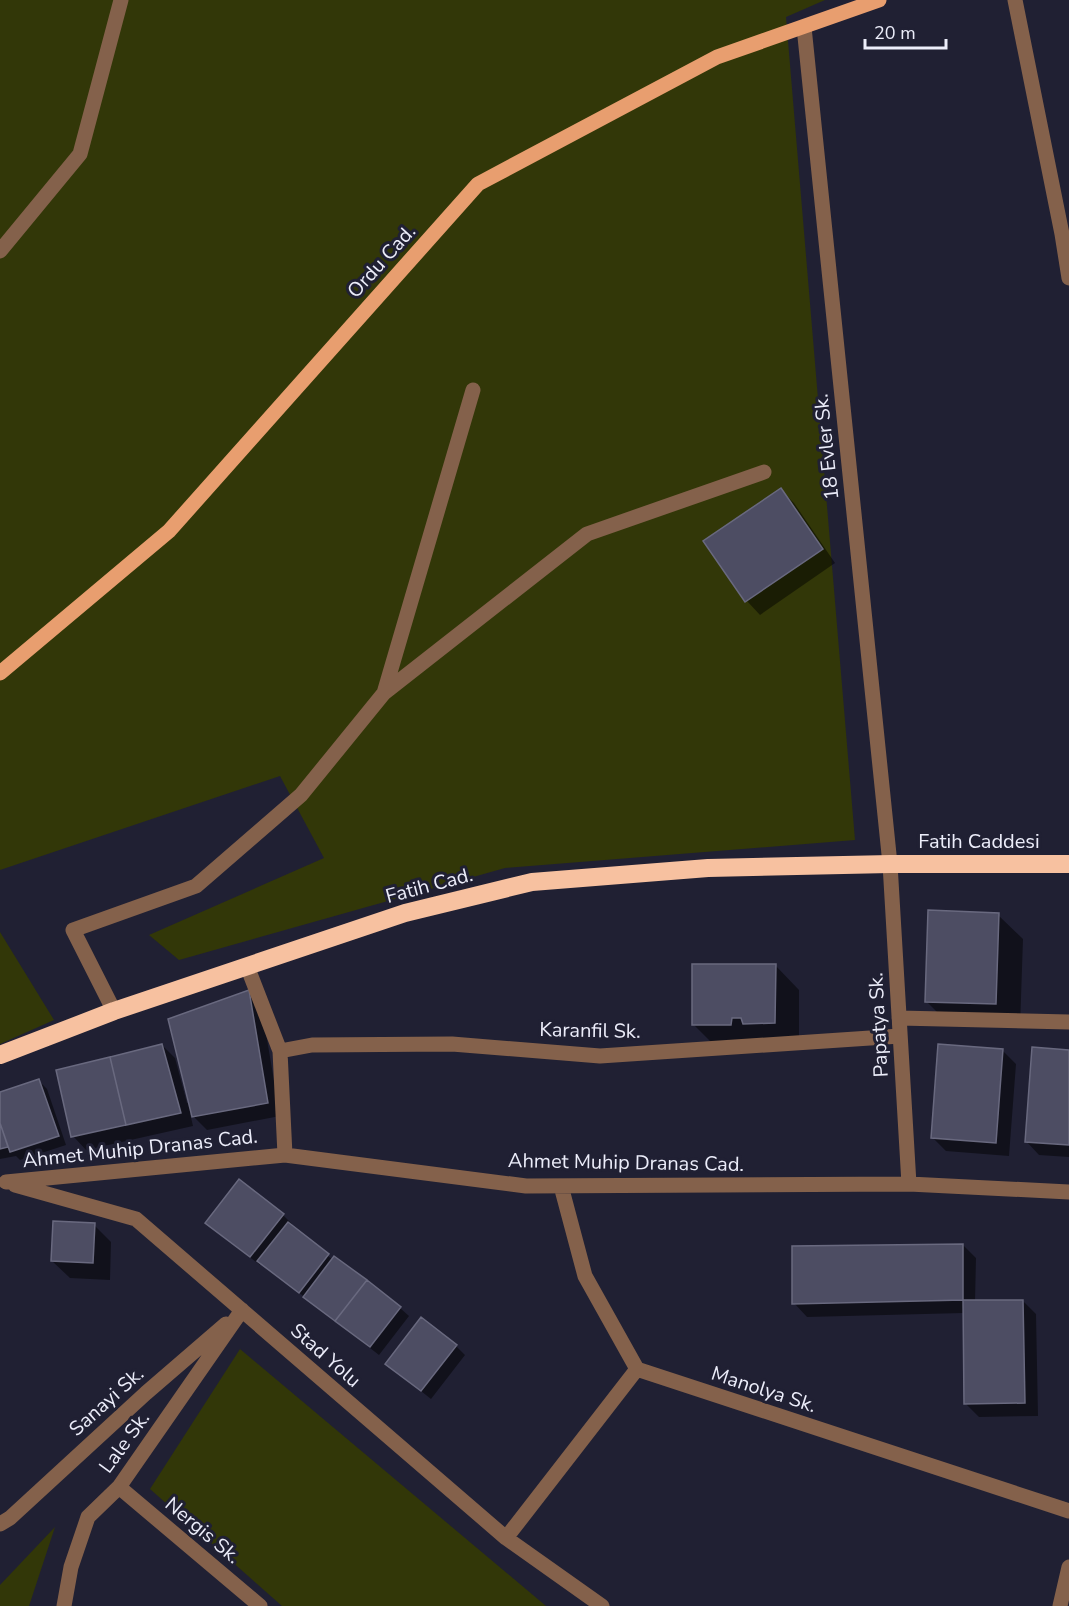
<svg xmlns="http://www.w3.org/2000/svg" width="1069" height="1606" font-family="'Nunito Sans',sans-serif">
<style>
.green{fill:#323708}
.shadow{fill:#0007}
.building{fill:#4d4d63;stroke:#69697f;stroke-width:1.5}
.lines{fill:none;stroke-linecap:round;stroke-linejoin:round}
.minor{stroke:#84614b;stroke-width:15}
.major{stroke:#e89e6f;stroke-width:15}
.highway{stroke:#f7c1a0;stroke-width:18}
.labels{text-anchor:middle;stroke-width:6;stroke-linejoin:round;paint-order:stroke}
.street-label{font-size:20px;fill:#ecedfa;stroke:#202033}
</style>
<rect width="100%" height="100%" fill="#202033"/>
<path class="green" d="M0 0H825L786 17 855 840 505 868 179 960 149 935 324 858 280 776 0 870Z
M0 932 54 1020 0 1044Z
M240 1349 546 1606H282L150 1489Z
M55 1527 29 1606H0V1585Z"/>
<path class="shadow" d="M781 490 794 503 835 563 760 615 747 601 705 542Z
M998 915 1023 939 1020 1028 950 1025 926 1001Z
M775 965 799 990V1047L718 1049 693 1024Z
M248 991 261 1004 280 1116 207 1130 190 1113 193 1126 86 1150 73 1136 162 1045 175 1058 187 1103 190 1102Z
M1002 1050 1016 1064 1009 1156 946 1151 933 1138Z
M1069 1051V1157L1039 1155 1026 1141Z
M39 1081 47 1089 66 1145 20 1160 16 1156 0 1159V1093Z
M239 1181 283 1215 292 1224 290 1226 333 1260 400 1308 409 1316 379 1355 261 1263 260 1265 216 1231 207 1223Z
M94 1225 111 1242 110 1280 70 1278 52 1261Z
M963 1245 976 1258 975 1302 1023 1301 1036 1314 1038 1416 979 1417 966 1404 964 1313 807 1317 794 1303Z
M456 1346 465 1355 431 1399 387 1364Z"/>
<path class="building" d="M781 488 823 549 745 602 703 541Z
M928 910 999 913 996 1004 925 1002Z
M692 964H776L775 1023 743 1024 741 1018H732L731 1025H692Z
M249 990 268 1103 192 1117 168 1019Z
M162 1044 181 1113 126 1125 110 1057Z
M938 1044 1003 1049 996 1143 931 1138Z
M1032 1047 1069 1050V1145L1025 1142Z
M110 1057 126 1125 71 1137 56 1070Z
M39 1079 59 1136 10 1152 0 1123V1092Z
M0 1123 8 1147 0 1149Z
M239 1179 284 1214 250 1257 205 1223Z
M53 1221 95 1223 93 1263 51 1261Z
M288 1222 329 1254 299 1293 257 1261Z
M963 1244V1300L792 1304V1246Z
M334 1256 367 1280 335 1321 303 1297Z
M367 1280 401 1307 370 1347 335 1321Z
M963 1300H1023L1025 1403 964 1404Z
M421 1317 457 1345 421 1391 385 1364Z"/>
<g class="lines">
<path class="minor" d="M1015 0 1062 234 1069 278
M804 27 890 864 909 1184
M0 251 80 154 121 0
M384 693 473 390
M247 966 280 1051 285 1155
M114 1011 73 930 196 886 301 795 384 693 587 534 764 472
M899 1018 1069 1022
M280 1051 312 1045 452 1044 600 1056 900 1036
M6 1182 285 1155 526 1186 909 1184 1069 1192
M15 1185 136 1219 506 1538 602 1606
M561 1186 585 1276 637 1369 1069 1511
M119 1487 260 1606
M0 1524 10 1518 146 1393 226 1324
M506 1538 637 1369
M64 1606 71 1567 88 1517 119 1487 242 1310
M1060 1606 1069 1567"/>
<path class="major" d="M0 673 169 531 478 184 717 57 879 0"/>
<path class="highway" d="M0 1055 114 1011 405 913 532 882 708 868 890 864H1069"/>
</g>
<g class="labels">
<g class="street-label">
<text transform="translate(381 261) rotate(-48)" y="7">Ordu Cad.</text>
<text transform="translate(826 447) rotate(-96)" y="7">18 Evler Sk.</text>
<text x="979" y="848">Fatih Caddesi</text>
<text transform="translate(429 885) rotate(-15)" y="7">Fatih Cad.</text>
<text transform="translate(878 1025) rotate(-93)" y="7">Papatya Sk.</text>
<text transform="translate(590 1030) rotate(1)" y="7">Karanfil Sk.</text>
<text transform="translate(140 1148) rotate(-6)" y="7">Ahmet Muhip Dranas Cad.</text>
<text transform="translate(626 1162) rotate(1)" y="7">Ahmet Muhip Dranas Cad.</text>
<text transform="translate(326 1355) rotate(41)" y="7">Stad Yolu</text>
<text transform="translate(764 1389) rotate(18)" y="7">Manolya Sk.</text>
<text transform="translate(106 1401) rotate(-42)" y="7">Sanayi Sk.</text>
<text transform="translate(124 1442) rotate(-54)" y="7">Lale Sk.</text>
<text transform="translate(203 1530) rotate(40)" y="7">Nergis Sk.</text>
</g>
</g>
<path d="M865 39v9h81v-9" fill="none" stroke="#ecedfa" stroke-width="3"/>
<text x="874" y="39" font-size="18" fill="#ecedfa" stroke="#202033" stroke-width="4.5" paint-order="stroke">20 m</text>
</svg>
